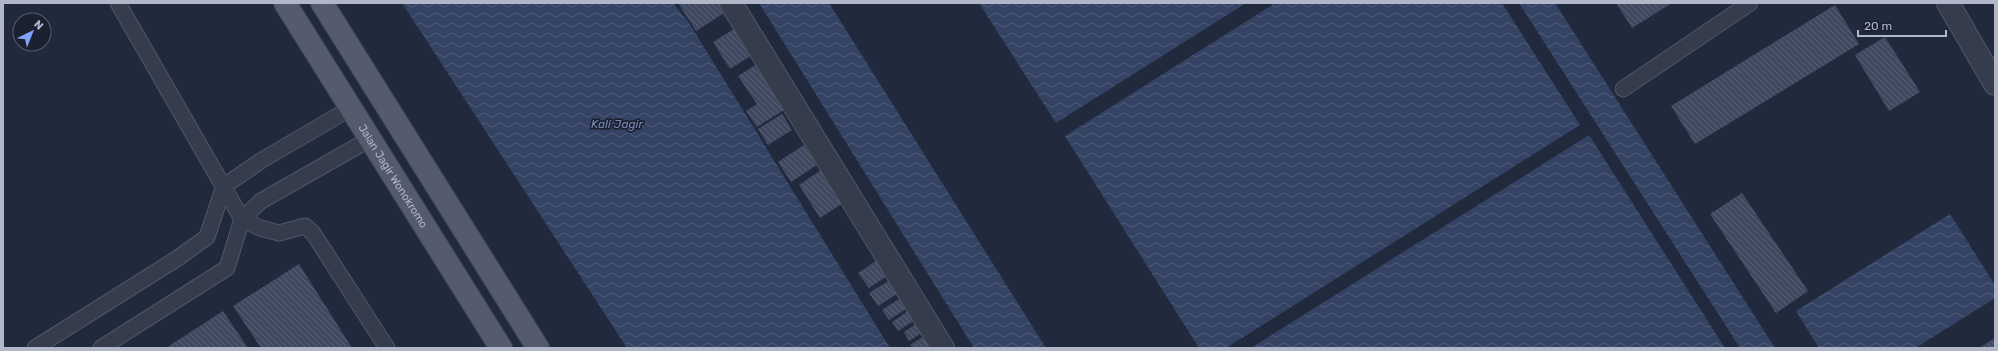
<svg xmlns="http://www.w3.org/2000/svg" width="1998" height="351" font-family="Rubik,sans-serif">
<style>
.water{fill:url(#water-waves)}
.building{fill:url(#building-back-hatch)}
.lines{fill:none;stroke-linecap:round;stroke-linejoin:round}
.lane-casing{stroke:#515767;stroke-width:17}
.street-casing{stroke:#515767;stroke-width:24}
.primary-casing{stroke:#3f4555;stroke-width:24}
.lane{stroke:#353c4c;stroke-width:15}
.street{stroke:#353c4c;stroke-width:22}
.primary{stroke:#535b6d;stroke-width:22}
.labels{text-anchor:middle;stroke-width:3.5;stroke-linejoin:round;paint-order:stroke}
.street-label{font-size:11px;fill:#b1b7c8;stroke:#1b2131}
.water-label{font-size:12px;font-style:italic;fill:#778ab2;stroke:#1b2131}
</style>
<defs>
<pattern id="water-waves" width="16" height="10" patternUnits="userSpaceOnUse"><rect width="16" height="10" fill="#344364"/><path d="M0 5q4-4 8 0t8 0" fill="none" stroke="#4f5c79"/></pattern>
<pattern id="building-back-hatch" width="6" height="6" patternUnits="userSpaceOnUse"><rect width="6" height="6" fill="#40495f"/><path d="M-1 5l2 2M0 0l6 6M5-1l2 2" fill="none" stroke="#596174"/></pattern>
</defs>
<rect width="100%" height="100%" fill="#212a3c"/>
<path class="water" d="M402 3H673L689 23 890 348H627Z
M759 3H829L1046 348H974Z
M979 3H1246L1056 123Z
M1275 3H1502L1580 125 1226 348H1199L1065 136Z
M1519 3H1555L1775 348H1740Z
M1589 135 1725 348H1251Z
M1950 214 1995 285V298L1915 348H1819L1796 311Z"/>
<path class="building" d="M678 3H728L732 8 696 31Z
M1616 3H1672L1632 28Z
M1835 5 1859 44 1695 144 1671 106Z
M734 29 752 55 730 69 713 42Z
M1885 37 1920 92 1889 111 1855 55Z
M762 61 792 105 757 127 746 111 757 104 738 76Z
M782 114 792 130 768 145 758 129Z
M810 141 823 161 791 182 778 162Z
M824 168 846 201 820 218 799 185Z
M1742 193 1808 291 1776 313 1710 214Z
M885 255 895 271 869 288 858 273Z
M299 264 352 348H261L233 306Z
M895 277 903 290 878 306 869 293Z
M905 295 912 305 889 320 882 310Z
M914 307 921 316 898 331 892 322Z
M223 311 248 348H166Z
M922 320 928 329 909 341 904 332Z
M931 332 937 342 928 348H913L910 345Z
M1995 338V348H1979Z"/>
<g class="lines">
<defs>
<path id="lane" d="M118 3 242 219 260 228 279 233 305 226 313 233 387 348
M1623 89 1750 3
M35 348 178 258 207 237 224 186 262 160 351 108
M101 348 227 268 242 219 261 201 370 139"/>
<path id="street" d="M731 3 943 348
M1948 3 1995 84"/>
<g id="primary">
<path id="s1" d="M285 3 501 348"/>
<path d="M322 3 538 348"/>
</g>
</defs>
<use href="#lane" class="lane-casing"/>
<use href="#street" class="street-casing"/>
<use href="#primary" class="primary-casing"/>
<use href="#lane" class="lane"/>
<use href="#street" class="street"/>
<use href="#primary" class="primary"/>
</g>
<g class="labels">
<g class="street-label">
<text dy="4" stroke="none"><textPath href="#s1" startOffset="204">Jalan Jagir Wonokromo</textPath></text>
</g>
<g class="water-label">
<text x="617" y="128">Kali Jagir</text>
</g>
</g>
<rect width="1998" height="351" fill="none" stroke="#b1b7c8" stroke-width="8"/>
<g transform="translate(32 32) rotate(43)"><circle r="19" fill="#1b2131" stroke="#575d6d"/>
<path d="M0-3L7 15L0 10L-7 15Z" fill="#81a3fc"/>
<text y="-6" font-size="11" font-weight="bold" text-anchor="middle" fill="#b1b7c8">N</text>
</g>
<path d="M1858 30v6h88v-6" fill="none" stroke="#b1b7c8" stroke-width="2"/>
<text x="1864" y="30" font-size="12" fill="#b1b7c8" stroke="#1b2131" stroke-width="3" paint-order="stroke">20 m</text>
</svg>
